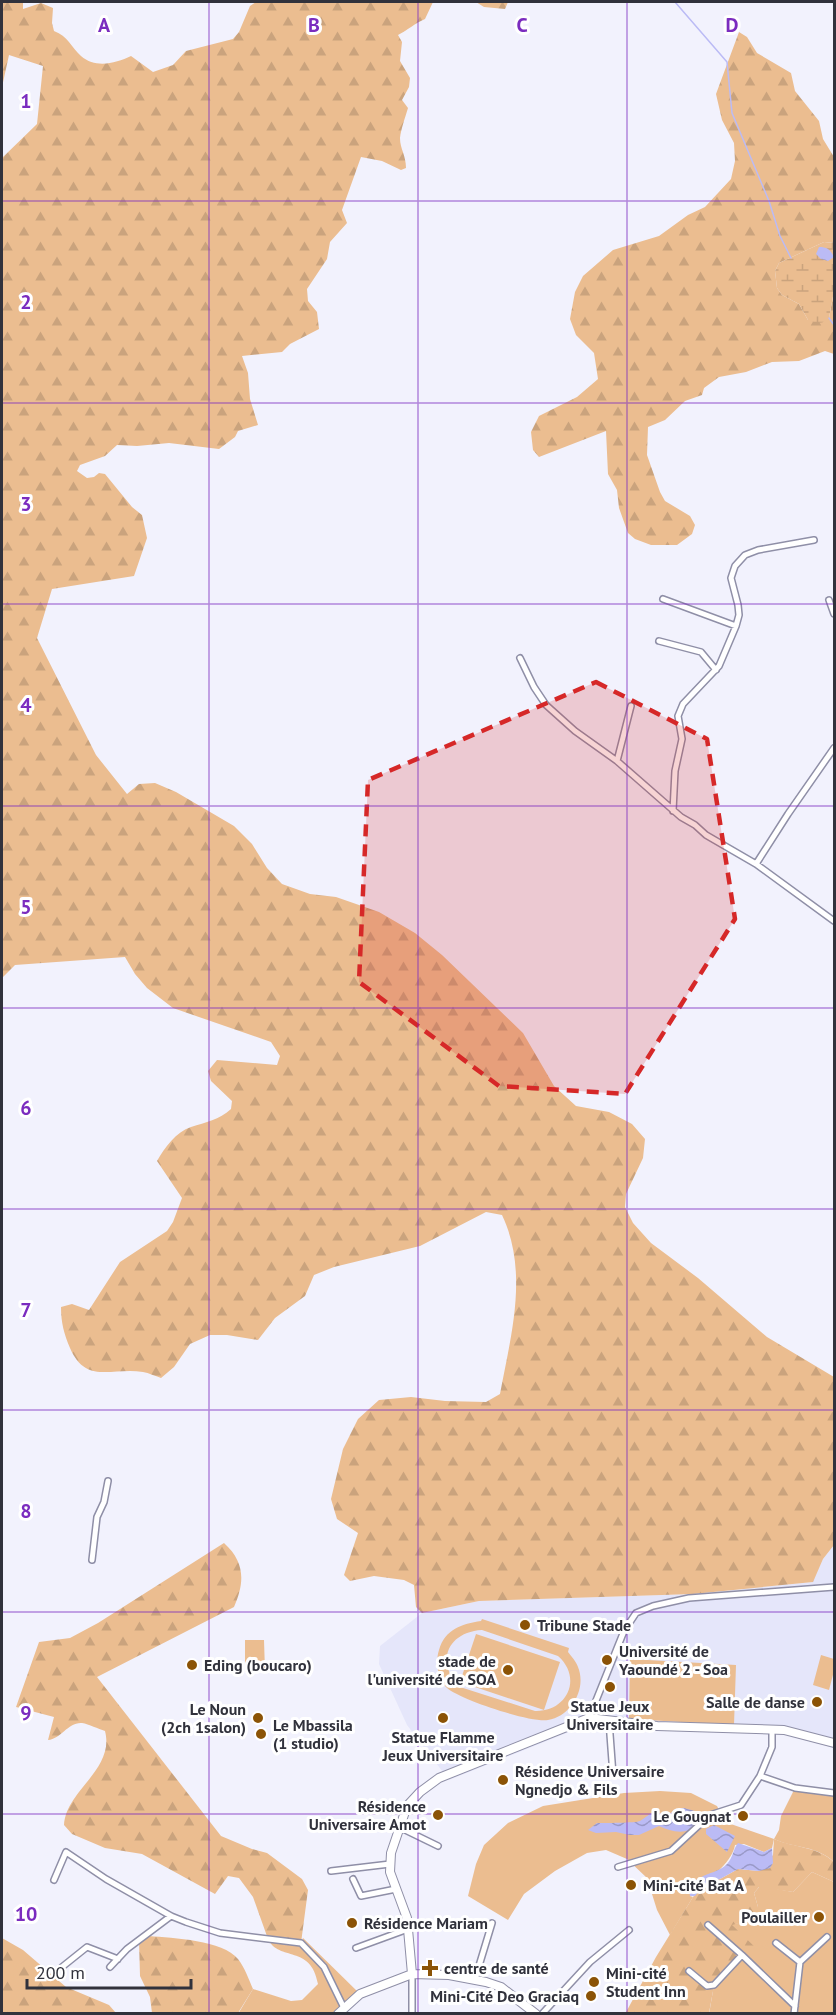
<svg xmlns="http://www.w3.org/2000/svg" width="836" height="2015" font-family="'PT Sans',sans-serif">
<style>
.built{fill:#e5e6fa}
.grass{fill:#ebbd90;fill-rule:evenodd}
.forest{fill:url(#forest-firs)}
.wetland{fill:url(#wetland-marsh)}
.water{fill:url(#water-waves)}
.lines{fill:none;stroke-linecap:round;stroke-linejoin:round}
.stream{stroke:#bbbbf5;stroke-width:1.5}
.street-casing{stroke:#8f8fa7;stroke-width:8}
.secondary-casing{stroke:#8f8fa7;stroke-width:10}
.street{stroke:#fff;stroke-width:5}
.secondary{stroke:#fff;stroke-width:8}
.marked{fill:#d62828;fill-opacity:0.2;stroke:#d62828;stroke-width:4.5;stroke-dasharray:12 8;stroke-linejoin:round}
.grid{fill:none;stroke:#7b2cbf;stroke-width:1.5;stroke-opacity:0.55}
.poi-dot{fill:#8b5306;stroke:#fff;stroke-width:2}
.labels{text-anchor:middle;stroke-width:6;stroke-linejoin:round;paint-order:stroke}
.poi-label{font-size:16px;font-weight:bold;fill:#31323c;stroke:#fff;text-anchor:start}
.grid-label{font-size:20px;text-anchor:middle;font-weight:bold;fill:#7b2cbf;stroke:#fff;stroke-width:6;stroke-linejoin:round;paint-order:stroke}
</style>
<defs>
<pattern id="forest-firs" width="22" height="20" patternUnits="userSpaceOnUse" patternTransform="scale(1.5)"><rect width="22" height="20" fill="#ebbd90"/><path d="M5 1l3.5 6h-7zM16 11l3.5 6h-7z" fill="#caa37d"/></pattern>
<pattern id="wetland-marsh" width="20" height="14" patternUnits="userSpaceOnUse" patternTransform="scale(1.5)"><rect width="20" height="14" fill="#ebbd90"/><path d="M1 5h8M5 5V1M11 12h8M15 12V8" fill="none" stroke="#caa37d"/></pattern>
<pattern id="water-waves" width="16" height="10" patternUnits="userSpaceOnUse" patternTransform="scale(1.5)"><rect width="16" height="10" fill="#bbbbf5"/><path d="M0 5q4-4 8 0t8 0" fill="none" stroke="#9999c8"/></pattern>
</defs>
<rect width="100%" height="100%" fill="#f2f2fd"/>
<path class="built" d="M834 1545V1748L783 1734 584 1726 449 1780 407 1725 379 1664 380 1646 422 1613 479 1601 693 1594 812 1582 823 1559Z"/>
<path class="grass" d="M482 1619 569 1648 568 1652C571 1656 576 1661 578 1667 587 1689 571 1716 548 1720 531 1723 461 1700 447 1688 438 1680 435 1662 439 1650 445 1629 462 1624 481 1621ZM482 1630 558 1656C583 1678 567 1712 535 1711L460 1687C435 1663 447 1632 482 1630Z
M476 1634 560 1662 544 1710 460 1682Z
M245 1640H264L265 1671 245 1672Z
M821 1655 834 1659V1671L829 1690 813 1685Z
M630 1659 736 1665 734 1725 629 1719Z
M795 1788 834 1793V1862C816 1845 796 1849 774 1839L772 1848 764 1852 744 1844 735 1845C732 1864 705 1882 690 1896L693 1897 670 1935 657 1910 647 1878 627 1859 606 1850 587 1853 555 1871 524 1894 508 1920 468 1896 476 1864 484 1845 508 1823 543 1806 624 1793 660 1791 691 1793 717 1806 725 1822 774 1839 779 1830 781 1816Z
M812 1872 834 1882V2013L709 2014 715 1979 732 1924 745 1922 758 1907 754 1893 760 1886 793 1892Z
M303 1938 360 1994 338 2013 238 2014 253 1989 291 2001 302 2000 318 1984C311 1944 279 1962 268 1939L301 1943Z"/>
<path class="forest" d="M2 2H23V9L41 3 53 8 52 23 54 31C68 36 71 47 81 56 96 69 116 63 131 56L153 72 173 65 186 51 233 39 239 32 250 6 256 2H433L425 19C415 23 408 30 398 35L402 42 400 61 410 78 409 87 402 100 408 108C405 118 401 129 400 138 400 149 406 155 406 168L401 170 382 161 361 157 342 210 347 223 330 242 327 259 307 289 308 301 317 312 319 329 290 344 282 352 242 356 248 373 250 399 258 425 238 431 235 437 219 449 169 443 137 446 117 445 105 456 80 465 77 471 87 478 94 477 99 473 105 474 132 507 142 515 147 538 134 576 52 589 37 638 96 755 127 794 139 784 155 783 176 792 234 826 252 844 267 868 282 884 310 894 336 897 359 905 379 912 415 933 442 955 523 1033 554 1086 576 1106 609 1112 632 1124 645 1139 643 1158 626 1194 625 1207 633 1223 651 1243 698 1278 767 1337 834 1377V1545L823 1559 813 1582 693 1594 479 1601 422 1613 416 1607 414 1585 404 1580 374 1576 350 1581 344 1575 358 1533 337 1519 331 1499 343 1449 358 1419 379 1400 411 1397 445 1401 486 1402 500 1394C511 1335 529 1272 502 1215L486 1212 420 1246 334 1267 314 1275 305 1296 275 1318 258 1340 227 1335H210L190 1344 174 1367 161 1378C155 1376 149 1373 143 1372 112 1367 86 1385 70 1348 64 1334 61 1323 61 1307L72 1304 89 1310 120 1262 167 1231 173 1222 182 1198 157 1161C165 1147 176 1132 191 1127 206 1122 219 1120 231 1109L232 1101 211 1081 208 1071 217 1060 277 1065 280 1056 271 1042 173 1008 147 988 135 974 125 957 15 965 2 978V158L37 124 43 66 9 55 2 87Z
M476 2H508L505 9 484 7Z
M739 32 747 37 757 53 791 73 795 91 819 121 823 139 834 157V243L824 242 779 263 775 271 777 288 782 295 799 304 808 320 829 318 834 291V354L825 351 799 361 772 362 746 372 719 377 704 388 702 395 685 401 665 420 648 427 647 455 660 492 665 501 690 516 695 525 692 534 677 545H651L635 539 628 533 619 508 617 490 608 474 606 431 539 457 533 450 531 432 539 416 577 397 598 379 594 353 576 335 570 319 575 292 583 276 613 250 659 236 688 215 705 207 731 179 735 161 734 143 722 120 716 94Z
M224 1543C245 1562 245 1582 234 1607L97 1677 221 1836 252 1849 267 1853 302 1879 308 1890 301 1943 268 1939 253 1897 239 1878 228 1876 215 1894 142 1854 105 1848 72 1834 64 1825C66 1790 115 1770 105 1731 98 1729 89 1724 82 1723 68 1722 61 1739 48 1740L54 1717 16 1707 39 1642 70 1638 98 1623Z
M774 1839C795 1848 817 1846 834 1862V1882L812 1872 793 1892 759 1887 754 1893 758 1907 757 1918 732 1925 758 1950 743 1973 732 1978 726 1987 715 1980 709 2013 625 2014 656 1957 693 1897 704 1884 720 1879 738 1869 759 1871 773 1855Z
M149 1936C173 1938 223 1940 238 1959 245 1968 249 1980 253 1989L238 2013H152L150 1997 140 1976 139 1941Z
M2 1938 23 1950 66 1987 109 2005 116 2013H2Z"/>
<path class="wetland" d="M824 242 834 243V291L829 318C823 325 816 323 808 320L799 304 782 295 777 288 775 271 779 263Z"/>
<path class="water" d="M819 247C827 247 830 249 834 257L828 261 821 259 816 254Z
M684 1808 695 1811 698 1814 697 1826C686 1835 671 1832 659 1826L639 1835H630L616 1832 596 1833 588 1830 597 1823C603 1823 636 1823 640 1821 645 1818 650 1813 656 1811L665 1819 675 1809Z
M714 1825 735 1836 727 1852 706 1834V1829Z
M738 1843 764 1852 772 1848 773 1863 770 1868 759 1871 738 1869 720 1879 704 1884 695 1896H690C686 1874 716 1876 727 1864 733 1858 733 1849 738 1843Z"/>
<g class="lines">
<path class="stream" d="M675 2 727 62 732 113 769 201 780 236 791 258
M829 318 834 325"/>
<defs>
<path id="street" d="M663 599 736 626
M829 600 834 614
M659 641 701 652 716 670
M520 658 534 687 546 705 575 731 617 761 681 817 695 825 706 835 756 864 834 921
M617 761 631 706
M673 811 675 771 682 739 678 716 683 704 719 666 736 626 739 615 738 605 731 578 735 566 745 555 758 550 814 540
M756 864 788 814 834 748
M92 1560 97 1517 104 1502 108 1481
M589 1718 624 1631 636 1613 653 1606 689 1598 834 1587
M609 1721 613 1775
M772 1729V1747L760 1776 795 1788 834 1793
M399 1827 438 1846
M618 1867 671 1851 710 1815 741 1805 760 1776
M331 1871 390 1864
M353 1879 361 1896 396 1889
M54 1880 66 1852 106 1879 171 1916 186 1922 220 1933 301 1943 324 1967 344 2008
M708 1925 742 1955 795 2006
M776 1943 800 1962
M356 1948 408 1929
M62 1967 87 1947 118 1959
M110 1967 127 1949 171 1916
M689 1971 707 1986 714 1985 742 1955
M475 1979 492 1923
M412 2014V1974
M542 2014 590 1962 629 1930
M794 2014 800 1962 827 1937"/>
<path id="secondary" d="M412 1974 407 1918 390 1872 391 1853 407 1806 420 1792 439 1778 589 1718 657 1726 784 1730 834 1743
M338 2014 360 1994 412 1974 449 1975 486 1982 501 1987 536 2014"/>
</defs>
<use href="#street" class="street-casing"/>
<use href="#secondary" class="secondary-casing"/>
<use href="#street" class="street"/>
<use href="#secondary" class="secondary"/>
</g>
<path class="marked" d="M596 682 707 739 735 919 625 1094 499 1086 359 982 368 780Z"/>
<path class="grid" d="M209 2V2014M418 2V2014M627 2V2014M2 201H834M2 403H834M2 604H834M2 806H834M2 1008H834M2 1209H834M2 1410H834M2 1612H834M2 1814H834"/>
<g class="poi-dot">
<circle cx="525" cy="1625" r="6"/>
<circle cx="607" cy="1660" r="6"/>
<circle cx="192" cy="1665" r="6"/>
<circle cx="508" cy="1670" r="6"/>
<circle cx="610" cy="1687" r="6"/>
<circle cx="817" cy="1702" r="6"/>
<circle cx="258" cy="1718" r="6"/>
<circle cx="443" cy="1718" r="6"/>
<circle cx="261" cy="1734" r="6"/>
<circle cx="503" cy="1780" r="6"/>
<circle cx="438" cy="1815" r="6"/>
<circle cx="743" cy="1816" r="6"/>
<circle cx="631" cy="1885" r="6"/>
<circle cx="819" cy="1917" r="6"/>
<circle cx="352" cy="1923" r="6"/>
<path d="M427 1959h6v6h6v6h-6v6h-6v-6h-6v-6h6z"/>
<circle cx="594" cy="1982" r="6"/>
<circle cx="591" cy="1996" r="6"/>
</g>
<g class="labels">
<g class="poi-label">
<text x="537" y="1631">Tribune Stade</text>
<text x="619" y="1657">Université de<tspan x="619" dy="18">Yaoundé 2 - Soa</tspan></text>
<text x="496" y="1667" text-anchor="end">stade de<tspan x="496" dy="18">l'université de SOA</tspan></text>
<text x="204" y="1671">Eding (boucaro)</text>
<text x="805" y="1708" text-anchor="end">Salle de danse</text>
<text x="610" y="1712" text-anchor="middle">Statue Jeux<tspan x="610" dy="18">Universitaire</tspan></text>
<text x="246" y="1715" text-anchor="end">Le Noun<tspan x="246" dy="18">(2ch 1salon)</tspan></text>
<text x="273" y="1731">Le Mbassila<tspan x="273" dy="18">(1 studio)</tspan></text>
<text x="443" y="1743" text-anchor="middle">Statue Flamme<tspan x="443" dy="18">Jeux Universitaire</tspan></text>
<text x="515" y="1777">Résidence Universaire<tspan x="515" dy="18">Ngnedjo &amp; Fils</tspan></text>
<text x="426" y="1812" text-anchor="end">Résidence<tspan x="426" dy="18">Universaire Amot</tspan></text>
<text x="731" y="1822" text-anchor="end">Le Gougnat</text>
<text x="643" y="1891">Mini-cité Bat A</text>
<text x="807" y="1923" text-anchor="end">Poulailler</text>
<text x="364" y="1929">Résidence Mariam</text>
<text x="444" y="1974">centre de santé</text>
<text x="606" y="1979">Mini-cité<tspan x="606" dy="18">Student Inn</tspan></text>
<text x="579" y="2002" text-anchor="end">Mini-Cité Deo Graciaq</text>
</g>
</g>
<g class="grid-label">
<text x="104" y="32">A</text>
<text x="314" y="32">B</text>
<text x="522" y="32">C</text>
<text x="732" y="32">D</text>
<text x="26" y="108">1</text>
<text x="26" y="309">2</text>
<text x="26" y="511">3</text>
<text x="26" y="712">4</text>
<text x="26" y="914">5</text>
<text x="26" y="1115">6</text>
<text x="26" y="1317">7</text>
<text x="26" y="1518">8</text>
<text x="26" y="1720">9</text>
<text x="26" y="1921">10</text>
</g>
<rect width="836" height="2015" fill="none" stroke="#31323c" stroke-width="6"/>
<path d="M27 1979v9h164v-9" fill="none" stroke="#31323c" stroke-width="3"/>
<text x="36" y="1979" font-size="18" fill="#31323c" stroke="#ffffff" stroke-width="4.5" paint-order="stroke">200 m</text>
</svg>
